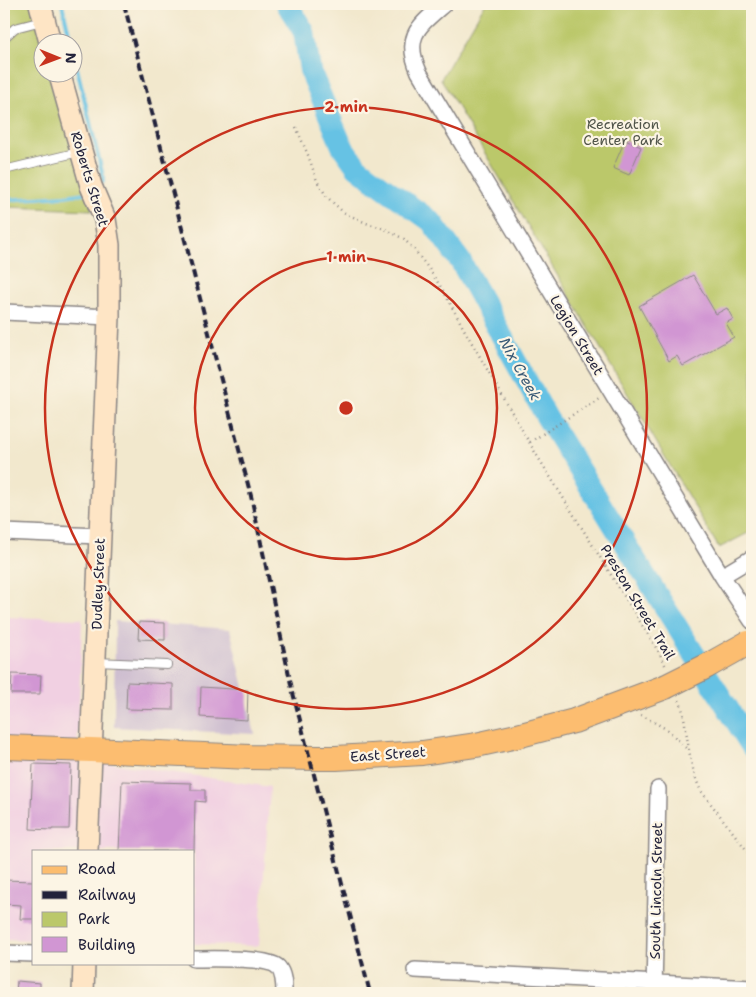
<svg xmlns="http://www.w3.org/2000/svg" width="756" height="997" font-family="'Shantell Sans',sans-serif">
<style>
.built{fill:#f1d0e2}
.industrial{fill:#cebed0}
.green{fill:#bbc86a;stroke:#6e7552}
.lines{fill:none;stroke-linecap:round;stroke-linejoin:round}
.stream{stroke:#66c2e4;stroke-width:4}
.river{stroke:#66c2e4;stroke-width:22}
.building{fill:#d196d3}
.lane-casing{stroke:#8a8584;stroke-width:10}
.street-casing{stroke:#8a8584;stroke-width:18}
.secondary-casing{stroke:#8a8584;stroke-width:24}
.primary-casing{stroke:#8a8584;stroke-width:26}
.path{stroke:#8a8584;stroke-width:2.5;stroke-dasharray:1 4;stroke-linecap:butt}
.lane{stroke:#fff;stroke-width:8}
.street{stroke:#fff;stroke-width:15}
.secondary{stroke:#fee5c5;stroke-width:21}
.primary{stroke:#fcbd6f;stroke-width:24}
.rail{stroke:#22223b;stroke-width:4;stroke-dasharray:8 4;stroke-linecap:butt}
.primary-bridge-casing{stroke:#8a8584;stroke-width:26;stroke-linecap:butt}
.primary-bridge{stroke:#fcbd6f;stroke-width:24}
.ring{fill:none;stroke:#c8321e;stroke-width:2.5}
.labels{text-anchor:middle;stroke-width:4.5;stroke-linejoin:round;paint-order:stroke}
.park-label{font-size:14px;fill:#505449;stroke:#fcf5e5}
.street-label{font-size:14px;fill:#22223b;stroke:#fcf5e5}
.water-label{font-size:15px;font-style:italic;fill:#3a5a76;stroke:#fcf5e5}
.centre{fill:#c8321e;stroke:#fcf5e5;stroke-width:2.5}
.ring-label{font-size:15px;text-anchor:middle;font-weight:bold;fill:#c8321e;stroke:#fcf5e5;stroke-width:4.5;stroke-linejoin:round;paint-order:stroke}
</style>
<rect width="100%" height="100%" fill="#fcf5e5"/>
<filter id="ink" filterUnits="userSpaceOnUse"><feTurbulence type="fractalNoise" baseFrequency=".02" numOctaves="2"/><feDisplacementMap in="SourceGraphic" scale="10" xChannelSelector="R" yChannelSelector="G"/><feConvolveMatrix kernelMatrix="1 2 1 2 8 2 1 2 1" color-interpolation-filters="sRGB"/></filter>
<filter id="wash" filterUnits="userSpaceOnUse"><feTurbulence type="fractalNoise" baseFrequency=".0096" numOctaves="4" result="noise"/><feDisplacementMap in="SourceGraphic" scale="20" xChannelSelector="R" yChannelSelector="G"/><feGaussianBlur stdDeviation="1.12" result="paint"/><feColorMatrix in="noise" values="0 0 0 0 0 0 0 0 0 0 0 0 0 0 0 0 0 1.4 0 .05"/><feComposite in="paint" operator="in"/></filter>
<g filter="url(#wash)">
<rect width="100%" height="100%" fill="#f2e8cd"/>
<path class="built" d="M4 617 82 619 77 758 270 787 259 946 194 944V851H34V940L4 939Z"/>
<path class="industrial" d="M115 621 230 629 255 734 114 727Z"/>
<path class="green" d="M4 4H32L42 42V72L52 73 92 210 4 207Z
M485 4H752V531L719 548 441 79Z"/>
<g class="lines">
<path class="stream" d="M62 4 71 42
M72 48 103 176V182
M4 200 65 196 84 193"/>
<path class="river" d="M287 4 304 32 310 70 342 146 357 167 375 181 431 221 461 262 547 418 752 747"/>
</g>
<g id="blocks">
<path class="building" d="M625 140 641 147 629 175 613 168Z
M693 275 716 314 727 308 733 319 726 323 734 337 683 366 677 356 669 361 639 306Z
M139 622 165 623V640L138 639Z
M12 674 41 675 40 694H11Z
M127 682 173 684V710L126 709Z
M201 687 248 690 247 720 200 717Z
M33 764 71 765 69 829H52V830L30 829Z
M122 781 191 783V790H205V802L195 801 194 851H119Z
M4 880 34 881V919H20L21 905 4 904Z
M17 981 40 983V993H16Z"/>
</g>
</g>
<g filter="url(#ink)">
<use href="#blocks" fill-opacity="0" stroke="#8a8584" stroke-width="1"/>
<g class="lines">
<defs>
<path id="lane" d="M4 38 15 28 42 21
M4 170 79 152
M96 662 167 665"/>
<path id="street" d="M444 4C419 26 403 36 419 72L722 576 752 621
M4 312 109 317
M4 532 99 536
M722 576 752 558
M4 953 34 954
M194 959C210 959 268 957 278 967 284 974 284 985 284 993
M415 970 752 988
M654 993 658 789"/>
<path id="secondary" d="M40 4 50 42
M59 72 91 186 105 219 109 245V317L87 851
M83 993 84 963"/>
<path id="primary" d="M4 747 91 750 250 757 318 758H336L422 753 476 745 517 736 574 721 665 687"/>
</defs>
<use href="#lane" class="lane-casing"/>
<use href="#street" class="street-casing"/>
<use href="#secondary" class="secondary-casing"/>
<use href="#primary" class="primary-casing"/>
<path class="path" d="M296 127 308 155 317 181 327 197 343 212 366 223 385 229 404 239 416 252 429 269 444 292 465 331 536 454 660 654 666 667
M530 442 599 398
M679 700C684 711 684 719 686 730 689 751 692 773 701 791L752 857
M641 715 668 730 688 750"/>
<use href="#lane" class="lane"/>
<use href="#street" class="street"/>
<use href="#secondary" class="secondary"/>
<use href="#primary" class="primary"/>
<path class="rail" d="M124 4 251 496 292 689 370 993"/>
<defs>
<path id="primary-bridge" d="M665 687 707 666 748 643"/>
</defs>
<use href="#primary-bridge" class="primary-bridge-casing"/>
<use href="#primary-bridge" class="primary-bridge"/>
</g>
</g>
<g class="ring">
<circle cx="346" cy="408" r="151"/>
<circle cx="346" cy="408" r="301"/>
</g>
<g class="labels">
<g class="park-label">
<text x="623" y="129">Recreation<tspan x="623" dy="16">Center Park</tspan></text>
</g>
<g class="street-label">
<text transform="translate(90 179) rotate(73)" y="5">Roberts Street</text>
<text transform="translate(577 335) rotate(59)" y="5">Legion Street</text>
<text transform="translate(98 584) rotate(-88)" y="5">Dudley Street</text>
<text transform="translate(638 602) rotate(59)" y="5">Preston Street Trail</text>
<text transform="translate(388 754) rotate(-4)" y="5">East Street</text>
<text transform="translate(656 891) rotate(-89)" y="5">South Lincoln Street</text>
</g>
<g class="water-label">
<text transform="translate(520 369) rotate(61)" y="5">Nix Creek</text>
</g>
</g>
<circle cx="346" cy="408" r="8" class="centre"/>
<g class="ring-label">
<text x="346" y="112">2 min</text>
<text x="346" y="262">1 min</text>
</g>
<rect width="756" height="997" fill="none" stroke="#fcf5e5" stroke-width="20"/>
<rect x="32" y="850" width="162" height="115" fill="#fcf5e5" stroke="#a5a1a1"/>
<rect x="42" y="866" width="25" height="8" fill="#fcbd6f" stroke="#a5a1a1"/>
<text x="78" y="874" font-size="15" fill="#22223b">Road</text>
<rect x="42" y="891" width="25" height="8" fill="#22223b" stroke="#a5a1a1"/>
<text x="78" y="900" font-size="15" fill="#22223b">Railway</text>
<rect x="42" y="912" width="25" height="15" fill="#bbc86a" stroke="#a5a1a1"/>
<text x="78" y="924" font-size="15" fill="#22223b">Park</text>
<rect x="42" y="937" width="25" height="15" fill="#d196d3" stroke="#a5a1a1"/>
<text x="78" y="950" font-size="15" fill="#22223b">Building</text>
<g transform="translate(58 58) rotate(91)"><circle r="24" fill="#fcf5e5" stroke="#a5a1a1"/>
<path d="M0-4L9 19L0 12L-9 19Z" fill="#c8321e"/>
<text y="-8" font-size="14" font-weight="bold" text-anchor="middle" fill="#22223b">N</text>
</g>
</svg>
